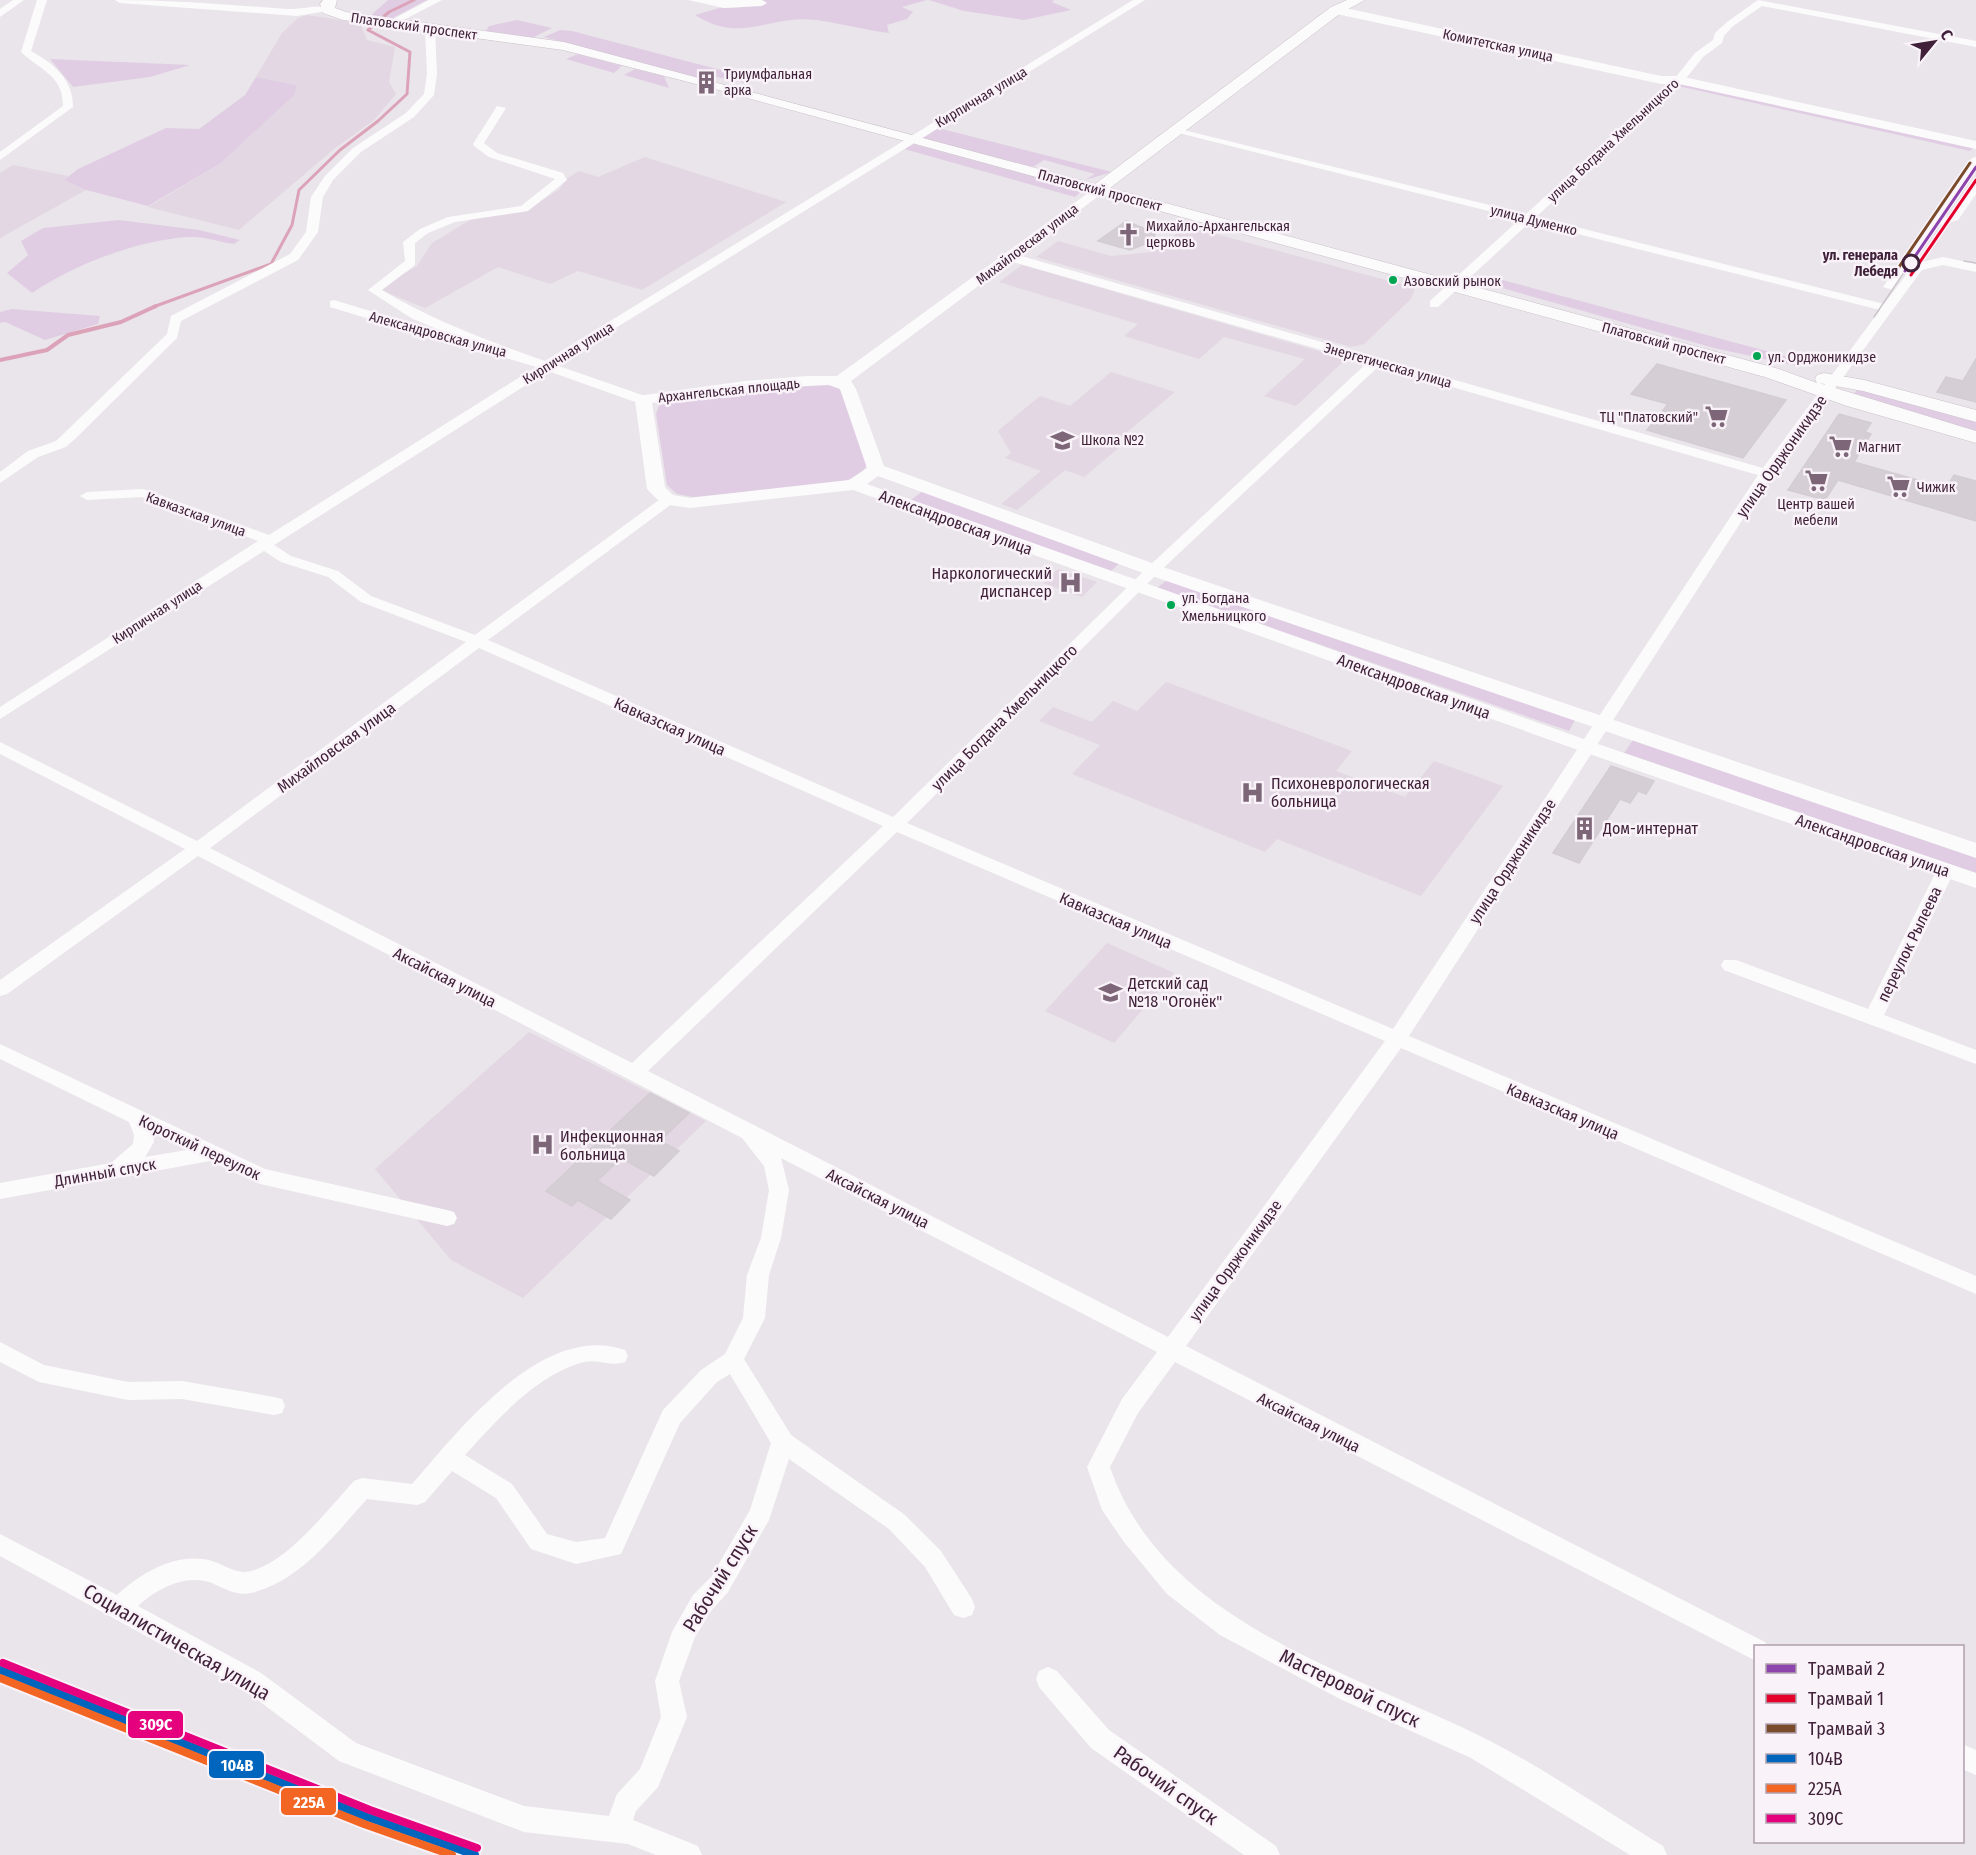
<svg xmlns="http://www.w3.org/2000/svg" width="1976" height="1855" font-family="'Fira Sans Condensed',sans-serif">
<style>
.built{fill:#e2d7e2}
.green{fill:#e0cde4}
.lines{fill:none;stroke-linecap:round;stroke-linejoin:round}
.stream-far1{stroke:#dca3b8;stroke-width:3}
.stream{stroke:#dca3b8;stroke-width:4}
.building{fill:#d5ced5;stroke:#d3cdd3;stroke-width:1.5}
.secondary-casing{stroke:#cac1c9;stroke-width:1}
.minor{fill:#fcfbfc;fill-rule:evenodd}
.tertiary{fill:#fcfbfc;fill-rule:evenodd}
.secondary{fill:#fcfbfc;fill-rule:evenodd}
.tram{stroke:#cbc6cb;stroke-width:1.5}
.rail-1-casing{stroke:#f9f3f9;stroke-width:12}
.rail-2-casing{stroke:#f9f3f9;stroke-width:12}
.rail-3-casing{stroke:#f9f3f9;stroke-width:12}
.rail-1{stroke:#0065bd;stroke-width:8}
.rail-2{stroke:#f26522;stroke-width:8}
.rail-3{stroke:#e5007d;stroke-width:8}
.tram-1-casing{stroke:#f9f3f9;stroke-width:6}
.tram-2-casing{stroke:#f9f3f9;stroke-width:6}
.tram-3-casing{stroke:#f9f3f9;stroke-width:6}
.tram-1{stroke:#8e44ad;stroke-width:3}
.tram-2{stroke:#e4002b;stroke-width:3}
.tram-3{stroke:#7a4b2a;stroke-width:3}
.stop-dot{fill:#f9f3f9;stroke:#402139;stroke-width:3}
.bus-dot{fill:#00a651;stroke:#f9f3f9;stroke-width:2}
.labels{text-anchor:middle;stroke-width:5;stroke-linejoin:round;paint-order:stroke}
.far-street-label{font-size:14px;fill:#402139;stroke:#f9f3f9}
.far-poi-label{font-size:14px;fill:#402139;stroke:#f9f3f9;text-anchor:start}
.far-stop-label{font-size:14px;font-weight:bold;fill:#402139;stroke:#f9f3f9;text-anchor:end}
.bus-label{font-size:14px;fill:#402139;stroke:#f9f3f9;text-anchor:start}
.street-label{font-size:16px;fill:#402139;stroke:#f9f3f9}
.poi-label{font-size:16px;fill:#402139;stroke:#f9f3f9;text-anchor:start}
.near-street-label{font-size:20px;fill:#402139;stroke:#f9f3f9}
.line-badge{stroke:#f9f3f9;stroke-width:2}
.badge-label{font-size:16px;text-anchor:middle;font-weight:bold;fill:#fff}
</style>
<rect width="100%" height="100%" fill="#eae5ea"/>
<path class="built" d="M307 15 360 23 367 40 395 47 389 82 396 94 374 120 334 149 239 230 148 207 221 163 294 94 296 85 256 77 282 33 298 18Z
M645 157 786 202 642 290 578 271 550 284 498 267 425 308 378 289 417 266 432 243 475 217 524 212 560 189 566 179 579 171 598 177Z
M13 165 68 176 64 180 86 190 0 238V173Z
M1186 226 1415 288 1411 299 1364 344 1351 347 1036 257 1058 241 1111 256 1153 252Z
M1022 265 1346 359 1296 406 1264 396 1305 359 1224 337 1199 359 1124 336 1138 324 999 282Z
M1111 372 1175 392 1120 438 1127 441 1084 477 1065 470 1017 510 1001 504 1041 471 1005 458 1011 453 998 431 1040 396 1070 406Z
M1058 569 1097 582 1082 597 1043 583Z
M1166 682 1352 751 1336 771 1405 797 1434 761 1503 786 1421 896 1277 839 1265 852 1072 774 1100 745 1039 721 1053 707 1092 722 1113 701 1137 711Z
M1107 943 1174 973 1114 1043 1045 1011Z
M529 1032 706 1121 523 1298 451 1260 375 1169Z"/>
<path class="green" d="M388 0H427L389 20 369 17Z
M748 0H927L902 7 913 12 907 19 887 25 889 33C864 30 840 23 816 20 770 14 742 45 695 15L719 8 743 7Z
M929 0H1054L1052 2 1071 10 1024 20 964 11Z
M517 20 552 28 532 38 485 32 489 26Z
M560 30 572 31 755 79 749 84 703 74 697 78 544 37Z
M578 54 622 66 614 73 566 59Z
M50 59 190 65 150 77 73 87Z
M635 69 664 76 669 88 624 75Z
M256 77 296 85 295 94 221 163 148 206 86 190 64 180 78 169 166 128 199 129 245 95Z
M1682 82 1974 147 1970 151 1678 86Z
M938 128 1112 172 1085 180 1095 174 1044 160 1033 167 923 138Z
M913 144 1083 190 1075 197 904 149Z
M119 220 199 230 240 240 234 244C220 242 203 236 188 237 138 240 73 265 32 293L7 273 28 255 21 241 43 228Z
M1495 278 1803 361 1798 366 1714 348 1488 284Z
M12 309 100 316 98 324 45 340 5 322 0 323V312Z
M817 384 836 386 844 393 867 463C864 476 851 479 839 483L693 497 677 494 667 485 656 414 659 406 678 398Z
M1858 388 1976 419V431L1852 397Z
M924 490 1121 562 1111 571 911 500Z
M1167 580 1575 720 1569 731 1157 588Z
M1633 740 1976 856V873L1624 753Z"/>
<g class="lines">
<path class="stream-far1" d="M153 307 271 264 292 225 299 190 340 150 378 121 407 94 410 52 368 30 389 12 414 0"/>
<path class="stream" d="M0 360 47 350 68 335 121 322 156 306"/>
</g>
<path class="building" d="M1126 221 1155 233 1153 245 1145 244 1130 250 1098 241Z
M1976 359V402L1937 392 1946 377 1963 381Z
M1657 364 1786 400 1743 458 1647 430 1668 404 1631 394Z
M1839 414 1871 423 1865 432 1871 434 1854 462 1946 488 1954 475 1976 481V521L1838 480 1825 500 1788 490Z
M1611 766 1654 781 1646 794 1638 791 1630 803 1620 799 1579 863 1553 853Z
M650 1093 689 1113 660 1141 679 1151 654 1176 621 1158 597 1181 630 1200 611 1219 578 1200 572 1206 546 1191Z"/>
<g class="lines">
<defs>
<path id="secondary" d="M323 0H337L335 8 346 12 564 42 1095 184 1331 7 1347 0H1365L1341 13 1110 188 1779 369 1817 383 1815 379 1817 375 1824 373 1864 380 1976 410V422L1863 391 1819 383 1976 431V443L1847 406 1765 377 704 86 563 50 343 20 323 13 320 4Z"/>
</defs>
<use href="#secondary" class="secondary-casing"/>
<path class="minor" d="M13 0H24L0 17V9Z
M37 0H47L31 51C54 64 73 79 73 107L0 160V152L63 106C63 75 40 70 21 52Z
M115 0C173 0 230 5 288 9 300 10 323 3 333 10L297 16 120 3Z
M429 0H442L392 26 384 24Z
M688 0H762L767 3 762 6 724 8Z
M1133 0H1145L556 365 648 397V403H638L548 371 274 545 291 556 338 571 371 596 475 635 663 497H673V503L488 640 893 817 1148 567 1367 363 1006 260V254H1014L1763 468 1880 310 1530 222 1438 307H1430V301L1520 219 1175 132V128L1526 214 1675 78 1695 53 1713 40 1715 33 1727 22 1758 0 1976 41V47L1762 6 1733 26 1724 36 1722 43 1703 57 1683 82 1536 217 1884 304 1912 267 1911 264 1893 290 1883 287 1972 158 1976 157V168L1942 218 1950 216 1972 184 1976 183V194L1958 220 1936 226 1919 252 1922 262 1943 257 1976 264V272L1943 265 1922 270 1772 474 1409 1036 1976 1276V1294L1401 1048 1186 1346 1765 1642 1767 1646H1756V1661L1175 1362 1138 1413 1110 1467C1163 1624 1356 1673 1488 1740 1547 1770 1607 1812 1663 1846L1667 1855H1630L1471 1758 1340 1699 1220 1635 1167 1594 1124 1542 1102 1510 1087 1467 1122 1399 1157 1352 781 1158 789 1190 781 1238 769 1275 765 1318 744 1359 791 1435 905 1515 941 1551 972 1599 975 1607 972 1615 963 1618 954 1615 925 1567 889 1529 789 1459 769 1520 728 1592 711 1611 695 1637 679 1681 687 1717 658 1787 636 1811 633 1820 698 1846 702 1855H656L628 1844 524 1832 339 1761 243 1689 0 1556V1534L117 1595C141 1573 177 1551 212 1561 225 1565 237 1575 251 1571 289 1561 328 1509 354 1481L362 1478 412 1484C459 1430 543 1321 625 1350L628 1356 625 1362C611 1367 598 1359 584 1362 537 1374 497 1420 465 1455L512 1484 547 1534 576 1542 605 1538 663 1410 701 1370 725 1354 743 1318 747 1275 761 1238 769 1190 764 1166 742 1138 198 856 7 994 0 996V980L185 849 0 754V742L197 841 466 642 361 602 328 577 281 562 264 551 0 719V707L258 541 142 497 87 500 80 496 87 492 143 489 269 535 536 367 473 348 472 344 411 318 368 290 405 261 403 242 420 229 448 217 521 206 555 179 489 157 474 146 473 144 497 106 506 108 484 143 497 153 563 173 567 180 528 211 455 222 428 233 415 243V265L382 290C434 321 488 341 545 361ZM1379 366 1758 475 1393 1029 907 823 1158 573ZM479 648 883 826 632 1063 210 848ZM897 832 1385 1041 1168 1337 648 1071ZM730 1374 771 1443 750 1510 712 1576 693 1595 672 1632 655 1681 661 1717 640 1769 617 1794 609 1816 524 1806 356 1743 261 1673 138 1606C156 1589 186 1573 212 1583 225 1589 237 1596 251 1593 301 1581 335 1534 367 1499L417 1505 425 1502 452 1471 496 1498 531 1549 576 1564 621 1554 680 1423 717 1382Z
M430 26 435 29 437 74 434 95 414 117 361 152 333 180 323 197 318 232 298 260 181 321 177 338 75 439 66 447 38 457 0 483V472L28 451 56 441 167 334 171 316 290 254 306 232 311 197 325 176 353 148 406 113 424 94 427 74 425 29Z
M334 300 446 334 448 337 446 340H438L330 307V301Z
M1946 864 1955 870 1884 1015 1976 1050V1064L1724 970 1721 965 1724 960H1736L1868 1009 1937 870Z
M0 1044 265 1169 447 1210 454 1212 457 1218 454 1224 447 1226 260 1184 210 1161 0 1199V1183L111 1163 133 1144 134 1135 129 1122 0 1059ZM153 1133 187 1150 145 1157 154 1142Z
M0 1342 44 1365 128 1382 182 1381 274 1397 282 1399 285 1406 282 1413 274 1415 182 1399 128 1400 39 1382 0 1362Z
M1048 1667 1057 1671 1109 1730 1276 1846 1280 1855H1244L1091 1748 1039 1687 1036 1679 1039 1671Z
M1962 1744 1976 1750V1775L1962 1769Z"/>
<path class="tertiary" d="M1336 6 1661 76H1679L1976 141V149L1679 84H1661L1332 13V7Z
M1099 185 1104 186V192L851 381 856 389 884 466 1160 566 1976 843V858L1146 574 878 476 867 484 1592 742 1976 873V888L1578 750 853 490 690 508 662 504 647 489 635 400 637 396 745 381 807 376H837ZM807 386 829 385 840 389 867 468 849 480 690 498 673 495 665 487 652 403Z"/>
<use href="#secondary" class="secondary"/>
<path class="tram" d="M1964 261 1976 263
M1874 317 1905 271"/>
<defs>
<path id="rail-1" d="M0 1670 367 1817 475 1855"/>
<path id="rail-2" d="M0 1678 364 1824 452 1855"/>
<path id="rail-3" d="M3 1663 370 1810 477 1848"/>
</defs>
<use href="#rail-1" class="rail-1-casing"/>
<use href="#rail-2" class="rail-2-casing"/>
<use href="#rail-3" class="rail-3-casing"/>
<use href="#rail-1" class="rail-1"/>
<use href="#rail-2" class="rail-2"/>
<use href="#rail-3" class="rail-3"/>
<defs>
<path id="tram-1" d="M1905 271 1976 167"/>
<path id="tram-2" d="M1911 275 1976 180"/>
<path id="tram-3" d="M1899 267 1970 163"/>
</defs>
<use href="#tram-1" class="tram-1-casing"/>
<use href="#tram-2" class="tram-2-casing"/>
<use href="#tram-3" class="tram-3-casing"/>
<use href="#tram-1" class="tram-1"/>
<use href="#tram-2" class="tram-2"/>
<use href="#tram-3" class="tram-3"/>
</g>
<defs>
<symbol id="building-bare" viewBox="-9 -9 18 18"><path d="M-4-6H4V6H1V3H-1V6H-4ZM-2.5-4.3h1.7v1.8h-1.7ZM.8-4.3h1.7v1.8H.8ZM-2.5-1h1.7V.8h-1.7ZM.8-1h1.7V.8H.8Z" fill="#7c6677" stroke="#f9f3f9" stroke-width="2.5" paint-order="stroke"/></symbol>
<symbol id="church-bare" viewBox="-9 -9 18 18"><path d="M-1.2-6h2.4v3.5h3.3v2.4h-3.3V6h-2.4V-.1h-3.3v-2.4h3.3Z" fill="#7c6677" stroke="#f9f3f9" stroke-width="2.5" paint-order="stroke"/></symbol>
<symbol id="supermarket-bare" viewBox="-9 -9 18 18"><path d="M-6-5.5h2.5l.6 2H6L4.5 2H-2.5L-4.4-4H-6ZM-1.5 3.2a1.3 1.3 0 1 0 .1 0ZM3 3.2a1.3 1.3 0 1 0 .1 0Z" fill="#7c6677" stroke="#f9f3f9" stroke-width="2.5" paint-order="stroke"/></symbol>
<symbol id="school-bare" viewBox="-9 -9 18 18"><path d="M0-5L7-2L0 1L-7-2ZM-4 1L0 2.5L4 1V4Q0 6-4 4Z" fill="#7c6677" stroke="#f9f3f9" stroke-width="2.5" paint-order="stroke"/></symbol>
<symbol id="hospital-bare" viewBox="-9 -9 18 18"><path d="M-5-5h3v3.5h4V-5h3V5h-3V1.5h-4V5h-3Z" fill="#7c6677" stroke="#f9f3f9" stroke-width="2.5" paint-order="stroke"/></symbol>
</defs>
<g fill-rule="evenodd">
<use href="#building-bare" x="690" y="66" width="33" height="33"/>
<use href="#church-bare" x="1112" y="218" width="33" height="33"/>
<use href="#supermarket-bare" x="1700" y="400" width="33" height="33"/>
<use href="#school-bare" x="1046" y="424" width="33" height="33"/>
<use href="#supermarket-bare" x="1824" y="430" width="33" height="33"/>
<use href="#supermarket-bare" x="1800" y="464" width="33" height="33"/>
<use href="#supermarket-bare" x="1882" y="470" width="33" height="33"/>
<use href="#hospital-bare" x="1054" y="566" width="33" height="33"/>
<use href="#hospital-bare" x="1236" y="776" width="33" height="33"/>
<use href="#building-bare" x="1568" y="812" width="33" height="33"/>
<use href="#school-bare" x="1094" y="976" width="33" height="33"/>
<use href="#hospital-bare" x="526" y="1128" width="33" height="33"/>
</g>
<circle class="stop-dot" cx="1911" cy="263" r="8"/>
<g class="bus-dot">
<circle cx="1393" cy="280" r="5"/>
<circle cx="1757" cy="356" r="5"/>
<circle cx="1171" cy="605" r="5"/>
</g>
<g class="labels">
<g class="far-street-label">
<text transform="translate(414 26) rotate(8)" y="5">Платовский проспект</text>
<text transform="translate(1498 45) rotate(12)" y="5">Комитетская улица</text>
<text transform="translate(981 97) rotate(-31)" y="5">Кирпичная улица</text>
<text transform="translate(1613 140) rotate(-43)" y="5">улица Богдана Хмельницкого</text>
<text transform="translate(1100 190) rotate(15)" y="5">Платовский проспект</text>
<text transform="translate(1534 220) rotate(14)" y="5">улица Думенко</text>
<text transform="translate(1027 244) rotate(-37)" y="5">Михайловская улица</text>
<text transform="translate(438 334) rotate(15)" y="5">Александровская улица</text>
<text transform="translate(1664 343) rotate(15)" y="5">Платовский проспект</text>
<text transform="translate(568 353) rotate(-32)" y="5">Кирпичная улица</text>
<text transform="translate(1388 365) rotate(16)" y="5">Энергетическая улица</text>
<text transform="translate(729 390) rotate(-6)" y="5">Архангельская площадь</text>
<text transform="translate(196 514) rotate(20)" y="5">Кавказская улица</text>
<text transform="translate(157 612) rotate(-33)" y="5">Кирпичная улица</text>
</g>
<g class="far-poi-label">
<text x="724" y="79">Триумфальная<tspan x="724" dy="16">арка</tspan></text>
<text x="1146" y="231">Михайло-Архангельская<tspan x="1146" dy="16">церковь</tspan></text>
<text x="1698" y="422" text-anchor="end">ТЦ "Платовский"</text>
<text x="1081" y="445">Школа №2</text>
<text x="1858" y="452">Магнит</text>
<text x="1917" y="492">Чижик</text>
<text x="1816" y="509" text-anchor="middle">Центр вашей<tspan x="1816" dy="16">мебели</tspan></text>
</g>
<g class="far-stop-label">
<text x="1898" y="260">ул. генерала<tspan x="1898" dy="16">Лебедя</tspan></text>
</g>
<g class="bus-label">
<text x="1404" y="286">Азовский рынок</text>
<text x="1768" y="362">ул. Орджоникидзе</text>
<text x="1182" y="603">ул. Богдана<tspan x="1182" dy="18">Хмельницкого</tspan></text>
</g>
<g class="street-label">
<text transform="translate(1781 456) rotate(-55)" y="6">улица Орджоникидзе</text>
<text transform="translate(956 522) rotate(20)" y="6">Александровская улица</text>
<text transform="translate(1414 686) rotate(20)" y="6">Александровская улица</text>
<text transform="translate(1004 717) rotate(-45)" y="6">улица Богдана Хмельницкого</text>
<text transform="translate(670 726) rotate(24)" y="6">Кавказская улица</text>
<text transform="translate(336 747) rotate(-36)" y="6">Михайловская улица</text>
<text transform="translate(1873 845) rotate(19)" y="6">Александровская улица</text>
<text transform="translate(1512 861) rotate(-57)" y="6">улица Орджоникидзе</text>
<text transform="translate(1116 920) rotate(23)" y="6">Кавказская улица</text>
<text transform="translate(1909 944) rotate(-64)" y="6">переулок Рылеева</text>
<text transform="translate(445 977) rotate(27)" y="6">Аксайская улица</text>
<text transform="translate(1563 1111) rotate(23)" y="6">Кавказская улица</text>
<text transform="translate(200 1147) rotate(25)" y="6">Короткий переулок</text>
<text transform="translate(105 1172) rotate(-10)" y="6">Длинный спуск</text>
<text transform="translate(878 1198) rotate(27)" y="6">Аксайская улица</text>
<text transform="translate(1235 1260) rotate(-54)" y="6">улица Орджоникидзе</text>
<text transform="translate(1309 1422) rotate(27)" y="6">Аксайская улица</text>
</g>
<g class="poi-label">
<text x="1052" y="579" text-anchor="end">Наркологический<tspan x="1052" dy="18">диспансер</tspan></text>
<text x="1271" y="789">Психоневрологическая<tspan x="1271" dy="18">больница</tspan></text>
<text x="1603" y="834">Дом-интернат</text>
<text x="1128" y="989">Детский сад<tspan x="1128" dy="18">№18 "Огонёк"</tspan></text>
<text x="560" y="1142">Инфекционная<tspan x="560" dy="18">больница</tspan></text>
</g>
<g class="near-street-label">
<text transform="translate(720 1578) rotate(-58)" y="7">Рабочий спуск</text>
<text transform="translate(177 1642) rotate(30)" y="7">Социалистическая улица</text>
<text transform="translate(1350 1688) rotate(26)" y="7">Мастеровой спуск</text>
<text transform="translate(1166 1785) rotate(35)" y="7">Рабочий спуск</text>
</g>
</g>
<g class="line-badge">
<rect x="127" y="1710" width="57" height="29" rx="6" fill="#e5007d"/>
<rect x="208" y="1750" width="57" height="29" rx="6" fill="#0065bd"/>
<rect x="280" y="1787" width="57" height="29" rx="6" fill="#f26522"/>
</g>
<g class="badge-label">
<text x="156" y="1730">309С</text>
<text x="237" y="1771">104В</text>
<text x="309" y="1808">225А</text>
</g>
<rect x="1754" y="1645" width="210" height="198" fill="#f9f3f9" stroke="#af9fac" stroke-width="1.5"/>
<rect x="1766" y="1664" width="30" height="9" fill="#8e44ad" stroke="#af9fac" stroke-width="1.5"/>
<text x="1808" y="1675" font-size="18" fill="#402139">Трамвай 2</text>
<rect x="1766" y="1694" width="30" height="9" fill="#e4002b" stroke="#af9fac" stroke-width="1.5"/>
<text x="1808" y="1705" font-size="18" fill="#402139">Трамвай 1</text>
<rect x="1766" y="1724" width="30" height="9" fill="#7a4b2a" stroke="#af9fac" stroke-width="1.5"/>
<text x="1808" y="1735" font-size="18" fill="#402139">Трамвай 3</text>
<rect x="1766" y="1754" width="30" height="9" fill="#0065bd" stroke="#af9fac" stroke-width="1.5"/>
<text x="1808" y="1765" font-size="18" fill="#402139">104В</text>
<rect x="1766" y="1784" width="30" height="9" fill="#f26522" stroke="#af9fac" stroke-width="1.5"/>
<text x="1808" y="1795" font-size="18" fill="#402139">225А</text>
<rect x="1766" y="1814" width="30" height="9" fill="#e5007d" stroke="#af9fac" stroke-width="1.5"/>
<text x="1808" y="1825" font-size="18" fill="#402139">309С</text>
<g transform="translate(1934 42) rotate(60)" stroke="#f9f3f9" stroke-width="4.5" paint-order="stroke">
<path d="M0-4.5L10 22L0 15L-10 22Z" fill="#402139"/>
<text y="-9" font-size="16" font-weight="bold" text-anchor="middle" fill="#402139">С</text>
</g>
</svg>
